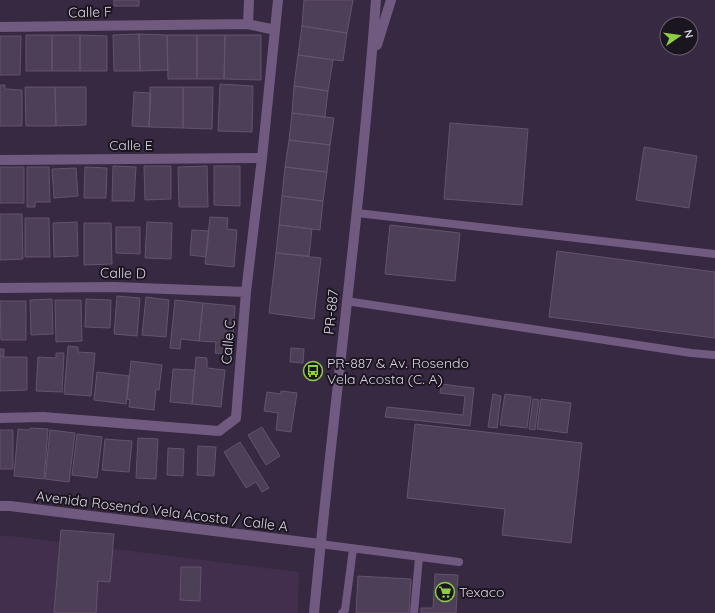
<svg xmlns="http://www.w3.org/2000/svg" width="715" height="613" font-family="Quicksand,sans-serif">
<style>
.built{fill:#412f4d}
.building{fill:#4e3f59;stroke:#62536e}
.lines{fill:none;stroke-linecap:round;stroke-linejoin:round}
.service{stroke:#705a80;stroke-width:8}
.minor{stroke:#705a80;stroke-width:10}
.tertiary{stroke:#705a80;stroke-width:10}
.labels{text-anchor:middle;stroke-width:4;stroke-linejoin:round;paint-order:stroke}
.street-label{font-size:14px;fill:#ddd4e4;stroke:#1b1520}
.poi-label{font-size:14px;fill:#ddd4e4;stroke:#1b1520;text-anchor:start}
</style>
<rect width="100%" height="100%" fill="#372941"/>
<path class="built" d="M0 536H11L299 572 298 613H0Z"/>
<path class="building" d="M114 0H139V6H114Z
M304 0H353L347 33 302 26Z
M302 26 347 33 343 61 298 55Z
M139 34 167 35 168 70 140 71Z
M139 34 140 71H114L113 35Z
M26 35H52V71H26Z
M52 35H80V71H52Z
M80 35 107 36V71H80Z
M167 35H197V79H168Z
M197 35H225L224 79H197Z
M225 35H261V80L224 79Z
M0 36H21L20 75H0Z
M298 55 333 60 328 91 294 86Z
M220 84 253 86 252 132 218 131Z
M0 85H5V89L22 90V126H0Z
M294 86 328 91 325 117 292 113Z
M25 87H55L56 126H26Z
M55 87H86V125L56 126Z
M150 87H183V128L149 127Z
M183 87H213L212 129 183 128Z
M134 92 151 93 149 127 132 126Z
M292 113 334 118 330 145 289 140Z
M450 123 528 129 522 205 444 199Z
M289 140 330 145 327 172 285 167Z
M644 147 697 156 689 208 636 200Z
M113 166 136 167 134 201H112Z
M144 166H171V199L145 200Z
M207 166 208 207H179L178 167Z
M214 166H240V206L214 205Z
M0 167H24V203H0Z
M27 167H49L50 202H35V207H27Z
M85 167 107 168 106 198H84Z
M285 167 327 172 323 201 282 196Z
M76 168 78 196 54 198 52 169Z
M282 196 323 201 320 230 279 225Z
M0 214H22L23 259 0 260Z
M210 217 228 218 227 229 237 230 234 267 205 264Z
M25 218H49L50 257H25Z
M77 222 78 256 54 257 53 223Z
M147 222 172 223 171 259 145 258Z
M84 223H111L112 264 84 265Z
M279 225 312 229 309 256 276 253Z
M390 225 460 233 455 281 385 274Z
M116 227H140V254L116 253Z
M192 230 209 231 206 257 190 255Z
M557 251 715 272V338L549 317Z
M276 253 321 258 314 319 269 313Z
M117 296 140 298 137 336 114 334Z
M146 297 169 300 166 337 142 335Z
M52 299 53 334 31 335 30 300Z
M86 299 111 300 110 328 85 327Z
M55 300H81L82 341 56 342Z
M175 300 203 303 199 341 181 339 180 349 170 348Z
M0 301H26V340H1Z
M203 303 235 306 232 355 215 353 216 342 199 341Z
M68 346 78 347V352L95 353 91 396 64 394Z
M291 348 304 349 303 363 290 362Z
M0 349H4V356H0Z
M56 353H64L62 392 36 391 38 357 56 358Z
M0 357H27V390L0 391Z
M196 357 207 358V368L225 370 221 407 192 404Z
M131 361 162 365 159 390 156 389 154 410 129 407 130 400 127 399Z
M173 369 195 370 192 404 170 402Z
M97 372 129 376 126 404 94 400Z
M441 384 474 388 470 426 385 417 387 407 463 415 465 396 440 393Z
M281 391 297 393 291 432 276 430 278 413 264 411 267 392 281 394Z
M493 394 501 396 497 428 488 427Z
M505 394 531 397 527 428 500 425Z
M533 399 539 400 535 430 529 429Z
M541 399 571 403 567 433 537 429Z
M415 424 582 443 571 543 502 535 505 509 407 498Z
M262 427 280 456 266 465 248 435Z
M30 428 48 429 44 479 14 476 18 429 29 430Z
M0 430H13V469H0Z
M50 430 75 433 69 482 45 479Z
M77 434 102 437 97 478 72 475Z
M138 438 158 439 156 479 136 478Z
M105 439 132 441 129 472 102 470Z
M240 442 269 488 262 492 256 482 246 488 224 452Z
M198 446 216 447 214 476 197 475Z
M168 448 184 449 183 476 167 475Z
M61 530 114 534 110 582 98 581 96 613H54Z
M181 567H201L200 601 180 600Z
M435 574 458 575 456 613H421V608H433Z
M358 576 411 579 409 613H356Z"/>
<g class="lines">
<path class="service" d="M357 213 715 254
M346 301 691 353 715 355
M320 544 459 562
M342 613 345 610 353 549
M414 613 419 557"/>
<path class="minor" d="M248 24 249 0
M0 27 248 24 275 30
M0 160 262 158
M0 288 114 287 246 292
M0 418 43 417 219 431 236 418 246 292 262 158 278 0
M0 506H10L320 544"/>
<path class="tertiary" d="M377 45 391 0
M314 613C333 409 361 205 376 0"/>
</g>
<defs>
<symbol id="bus-ring" viewBox="-11 -11 22 22"><circle r="9.5" fill="#1b1520" stroke="#8fcd42" stroke-width="1.5"/><path d="M-5-6H5V4H4V6H2V4H-2V6H-4V4H-5ZM-3.5-4V0h7V-4ZM-3.5 1.2v1.5H-2V1.2ZM2 1.2v1.5H3.5V1.2Z" fill="#8fcd42"/></symbol>
<symbol id="supermarket-ring" viewBox="-11 -11 22 22"><circle r="9.5" fill="#1b1520" stroke="#8fcd42" stroke-width="1.5"/><path d="M-6-5.5h2.5l.6 2H6L4.5 2H-2.5L-4.4-4H-6ZM-1.5 3.2a1.3 1.3 0 1 0 .1 0ZM3 3.2a1.3 1.3 0 1 0 .1 0Z" fill="#8fcd42"/></symbol>
</defs>
<g fill-rule="evenodd">
<use href="#bus-ring" x="302" y="360" width="22" height="22"/>
<use href="#supermarket-ring" x="434" y="581" width="22" height="22"/>
</g>
<g class="labels">
<g class="street-label">
<text transform="translate(90 12) rotate(-1)" y="5">Calle F</text>
<text x="131" y="150">Calle E</text>
<text transform="translate(123 273) rotate(1)" y="5">Calle D</text>
<text transform="translate(331 312) rotate(-84)" y="5">PR-887</text>
<text transform="translate(228 342) rotate(-85)" y="5">Calle C</text>
<text transform="translate(162 511) rotate(7)" y="5">Avenida Rosendo Vela Acosta / Calle A</text>
</g>
<g class="poi-label">
<text x="327" y="368">PR-887 &amp; Av. Rosendo<tspan x="327" dy="16">Vela Acosta (C. A)</tspan></text>
<text x="459" y="597">Texaco</text>
</g>
</g>
<g transform="translate(679 36) rotate(77)"><circle r="19" fill="#1b1520" stroke="#69616e"/>
<path d="M0-3L7 15L0 10L-7 15Z" fill="#8fcd42"/>
<text y="-6" font-size="11" font-weight="bold" text-anchor="middle" fill="#ddd4e4">N</text>
</g>
</svg>
